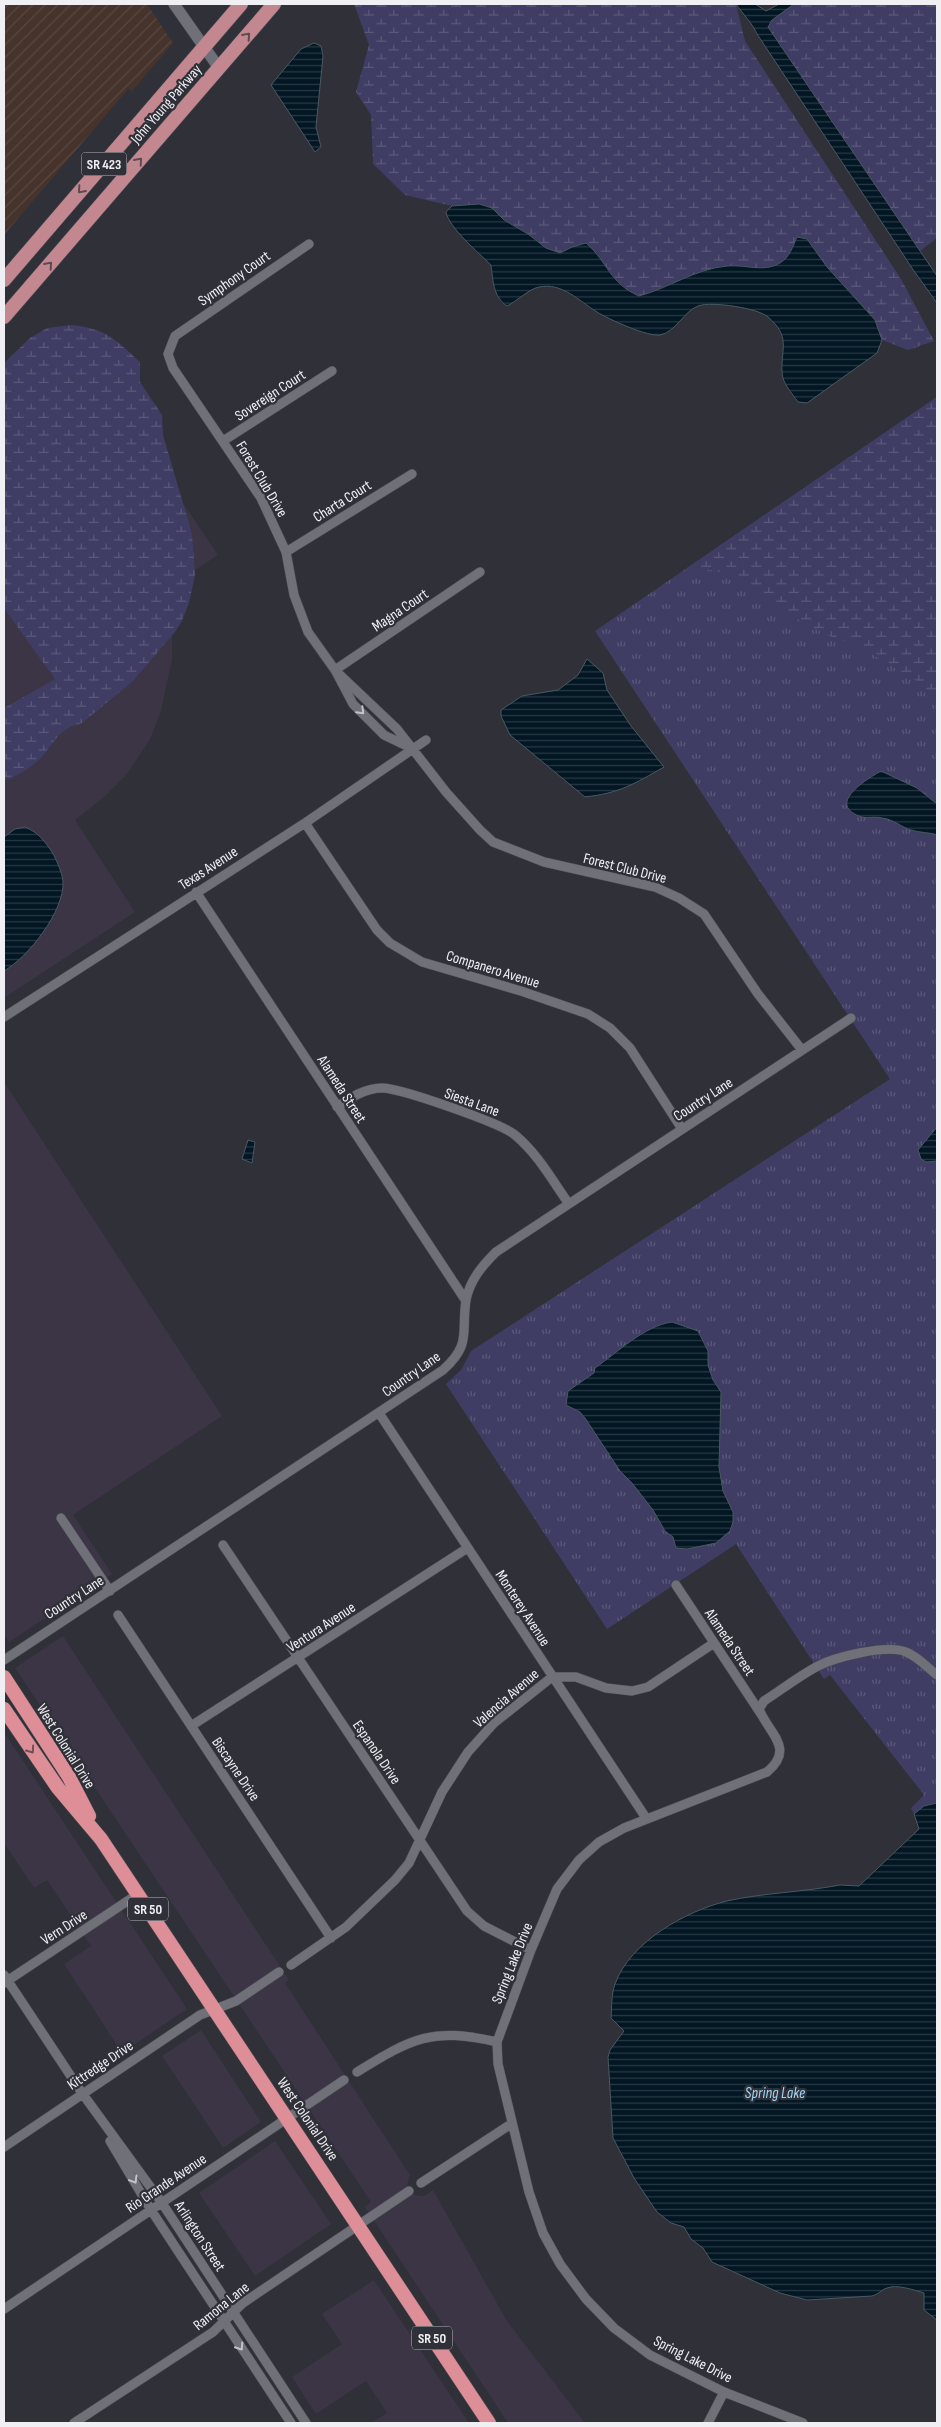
<svg xmlns="http://www.w3.org/2000/svg" width="941" height="2427" font-family="'Sofia Sans Condensed',sans-serif">
<style>
.commercial{fill:#3b3546}
.industrial{fill:url(#industrial-furrows)}
.grass{fill:url(#grass-tufts)}
.wetland{fill:url(#wetland-marsh)}
.water{fill:url(#water-rules);stroke:#495862}
.lines{fill:none;stroke-linecap:round;stroke-linejoin:round}
.minor-casing{stroke:#4c4c52;stroke-width:10}
.tertiary-casing{stroke:#4c4c52;stroke-width:12}
.primary-casing{stroke:#4c4c52;stroke-width:15}
.trunk-casing{stroke:#4c4c52;stroke-width:15}
.minor{stroke:#707079;stroke-width:9}
.tertiary{stroke:#707079;stroke-width:11}
.primary{stroke:#c2878f;stroke-width:14}
.trunk{stroke:#dd8e96;stroke-width:14}
.oneway{stroke:#5c4a52}
.oneway2{stroke:#c3c3c9}
.oneway3{stroke:#6d5159}
.labels{text-anchor:middle;stroke-width:4.5;stroke-linejoin:round;paint-order:stroke}
.shield{fill:#303038;stroke:#b6b6bc;stroke-width:1}
.shield-label{font-size:14px;font-weight:bold;fill:#efeff4}
.street-label{font-size:15px;fill:#efeff4;stroke:#303038}
.water-label{font-size:16px;font-style:italic;fill:#9cd5f6;stroke:#303038}
</style>
<defs>
<pattern id="industrial-furrows" width="10" height="10" patternUnits="userSpaceOnUse" patternTransform="scale(1.25)"><rect width="10" height="10" fill="#46332c"/><path d="M-1 1l2-2M0 10L10 0M9 11l2-2" fill="none" stroke="#584741"/></pattern>
<pattern id="grass-tufts" width="24" height="20" patternUnits="userSpaceOnUse" patternTransform="scale(1.25)"><rect width="24" height="20" fill="#3f3d63"/><path d="M3 7l-1-3M5 7V3M7 7l1-3M15 17l-1-3M17 17v-4M19 17l1-3" fill="none" stroke="#5b597a"/></pattern>
<pattern id="wetland-marsh" width="20" height="14" patternUnits="userSpaceOnUse" patternTransform="scale(1.25)"><rect width="20" height="14" fill="#3f3d63"/><path d="M1 5h8M5 5V1M11 12h8M15 12V8" fill="none" stroke="#5b597a"/></pattern>
<pattern id="water-rules" width="6" height="5" patternUnits="userSpaceOnUse" patternTransform="scale(1.25)"><rect width="6" height="5" fill="#021723"/><path d="M0 2.5h6" fill="none" stroke="#273944"/></pattern>
</defs>
<rect width="100%" height="100%" fill="#303038"/>
<path class="commercial" d="M67 330 218 555 166 589 172 622V659L161 711 150 739 128 773 103 798 75 820 135 912 4 998V390Z
M4 1082 222 1416 73 1515 112 1574 9 1642 4 1634Z
M63 1636 289 1980 285 1983 410 2175 407 2185 411 2190 414 2195 424 2196 433 2190 507 2321 585 2423H508L365 2207 371 2202 15 1668Z
M4 1732 187 2009 122 2053 64 1964 91 1946 47 1880 34 1888 4 1843Z
M201 2030 261 2122 223 2148 162 2056Z
M275 2141 331 2224 255 2276 199 2193Z
M374 2280 469 2423H371L387 2413 366 2381 316 2414 292 2377 342 2344 322 2314Z"/>
<path class="industrial" d="M4 4H147L173 43 132 91 128 89 4 235Z"/>
<path class="grass" d="M937 397V1803L924 1806 914 1814 911 1808 924 1795 830 1675 824 1679 736 1544 607 1629 446 1384 461 1370 471 1351 890 1079 595 631Z"/>
<path class="wetland" d="M354 4H736L745 41 901 279 934 341 908 350 882 340 875 320 827 267 807 239 797 237C793 246 789 258 780 263 764 273 744 264 727 266 695 269 669 288 639 296 618 286 608 271 596 252L572 247 560 253 546 248 528 234 504 220 492 208 479 204 452 206 405 195 373 164 371 115 356 92 369 45Z
M794 4H937V238L920 251 768 27 772 20Z
M72 325C107 329 116 340 140 362V382L162 415 163 435 192 534 195 575 189 603 182 621 175 632 132 682 82 723 69 727 59 735 40 759 26 770 10 779H4V708L55 679 4 608V363L30 338 47 328Z
M937 397V708L917 681 854 644 827 635 771 605 747 579 711 570 687 568Z"/>
<path class="water" d="M736 4H755L766 11 779 4H794L772 20 768 27 937 276V303L914 271 757 34C753 24 742 13 736 4Z
M314 43 321 46 323 56 316 127 321 147 315 152 271 85 301 49Z
M479 204 492 208 504 220 528 234 546 248 560 253 572 247 586 243C608 262 609 283 639 296 669 288 695 269 727 266 744 264 764 273 780 263 790 257 793 246 797 237L807 239 827 267 875 320 882 340 877 353 807 403 798 402C792 393 782 383 782 372 781 347 791 337 768 317 758 308 711 301 698 306 683 312 676 332 660 335 648 337 608 319 597 312 579 301 562 282 539 287 529 289 517 301 507 306 493 297 493 280 491 265 479 253 449 228 446 212L452 206Z
M587 659 603 673 607 690 631 726 664 767C634 784 620 793 585 797L510 735 501 716V710L522 696 558 690 578 675Z
M881 771 917 788 937 804V835C929 832 920 833 911 830 901 827 893 819 882 818 874 816 866 819 859 816 826 803 869 778 881 771Z
M25 827C37 832 43 839 50 849 55 856 62 872 63 881 65 911 28 957 4 971V837L15 829Z
M937 1127V1161L926 1162 921 1159 918 1150Z
M248 1140 255 1142 252 1163 242 1159Z
M672 1322 698 1331 708 1351V1365L713 1380 721 1392 719 1467 723 1491 733 1512V1522L730 1531 716 1543 687 1549 676 1548 673 1537 665 1531 653 1510 632 1483 620 1471 585 1418 580 1412 566 1405 568 1391 594 1373 595 1368C618 1352 644 1326 672 1322Z
M937 1803V2320L924 2310V2293C914 2290 897 2284 887 2288 881 2290 879 2294 872 2296L807 2300 780 2293 712 2262 703 2248 691 2239 684 2227 671 2223 657 2212 634 2178 613 2138 608 2057 610 2050 624 2031 611 2018C612 2007 611 1995 615 1984 630 1942 686 1911 727 1901 762 1893 804 1892 840 1885L859 1886 919 1829 914 1814 924 1806Z"/>
<g class="lines">
<defs>
<path id="minor" d="M309 244 175 336 168 354 173 368 261 498 286 552 294 595 308 632 335 670 353 704 384 735 413 749
M223 441 332 371
M286 552 412 474
M335 670 480 572
M340 675 397 729 446 792 480 830 493 842 544 862 655 887 679 898 704 914 758 994 802 1050
M305 823 377 930 390 943 422 962 521 991 588 1014 610 1028 630 1048 682 1129
M196 892 466 1301
M4 1017 305 823 426 740
M337 1107C350 1098 365 1088 382 1088 400 1088 501 1123 515 1135 538 1154 552 1180 569 1204
M379 1413 646 1818
M61 1518 110 1591
M223 1545 467 1911 484 1926 531 1950
M676 1585 761 1714
M118 1615 331 1938
M4 1660 443 1370C472 1344 461 1333 466 1300 470 1280 482 1266 496 1252L851 1018
M191 1726 466 1549
M291 1965 346 1927 395 1880 409 1863 442 1792 468 1752 494 1723 552 1677H576L606 1688 632 1691 648 1687 714 1643
M4 1975 82 2093 162 2203 306 2423
M4 1983 138 1894
M357 2072C412 2038 432 2027 497 2042
M110 2141 151 2210 291 2423
M4 2147 200 2015 236 2001 279 1972
M421 2183 511 2124
M4 2309 344 2080
M74 2423 213 2332 243 2303 409 2191
M708 2423 724 2392
M803 2423 724 2392 650 2355 614 2328 586 2299 560 2264 543 2233 529 2192 498 2064 497 2042 531 1950 557 1889 579 1860 599 1842 624 1828 767 1772C796 1748 768 1733 759 1709L764 1701C781 1690 798 1677 816 1667 834 1657 887 1644 906 1652 917 1656 928 1668 937 1675"/>
<path id="tertiary" d="M174 4 219 68"/>
<path id="primary" d="M4 280 241 4
M4 317 274 4"/>
<path id="trunk" d="M4 1677 69 1777 89 1816
M4 1709 58 1788 101 1839 489 2423"/>
</defs>
<use href="#minor" class="minor-casing"/>
<use href="#tertiary" class="tertiary-casing"/>
<use href="#primary" class="primary-casing"/>
<use href="#trunk" class="trunk-casing"/>
<use href="#minor" class="minor"/>
<use href="#tertiary" class="tertiary"/>
<use href="#primary" class="primary"/>
<use href="#trunk" class="trunk"/>
</g>
<defs><path id="oneway-chevron" d="M-2-3.5L2.5 0L-2 3.5" fill="none" stroke-width="1.6" stroke-linecap="round" stroke-linejoin="round" transform="scale(1.25)"/></defs>
<g class="oneway">
<use href="#oneway-chevron" transform="translate(247 36) rotate(-49)"/>
<use href="#oneway-chevron" transform="translate(139 161) rotate(-49)"/>
<use href="#oneway-chevron" transform="translate(81 190) rotate(131)"/>
<use href="#oneway-chevron" transform="translate(49 265) rotate(-49)"/>
</g>
<g class="oneway2">
<use href="#oneway-chevron" transform="translate(361 711) rotate(45)"/>
<use href="#oneway-chevron" transform="translate(134 2180) rotate(59)"/>
<use href="#oneway-chevron" transform="translate(240 2347) rotate(57)"/>
</g>
<use class="oneway3" href="#oneway-chevron" transform="translate(31 1750) rotate(55)"/>
<g class="labels">
<g class="shield">
<rect x="81.5" y="152.5" width="45" height="23" rx="4"/>
<rect x="128" y="1897.5" width="40" height="23" rx="4"/>
<rect x="412" y="2326.5" width="40" height="23" rx="4"/>
</g>
<g class="shield-label">
<text x="104" y="169">SR 423</text>
<text x="148" y="1914">SR 50</text>
<text x="432" y="2343">SR 50</text>
</g>
<g class="street-label">
<text transform="translate(166 104) rotate(-49)" y="5">John Young Parkway</text>
<text transform="translate(234 278) rotate(-35)" y="5">Symphony Court</text>
<text transform="translate(270 395) rotate(-33)" y="5">Sovereign Court</text>
<text transform="translate(262 479) rotate(59)" y="5">Forest Club Drive</text>
<text transform="translate(342 501) rotate(-32)" y="5">Charta Court</text>
<text transform="translate(400 610) rotate(-34)" y="5">Magna Court</text>
<text transform="translate(208 868) rotate(-33)" y="5">Texas Avenue</text>
<text transform="translate(625 868) rotate(14)" y="5">Forest Club Drive</text>
<text transform="translate(493 969) rotate(17)" y="5">Companero Avenue</text>
<text transform="translate(342 1089) rotate(57)" y="5">Alameda Street</text>
<text transform="translate(703 1099) rotate(-33)" y="5">Country Lane</text>
<text transform="translate(472 1102) rotate(20)" y="5">Siesta Lane</text>
<text transform="translate(411 1374) rotate(-35)" y="5">Country Lane</text>
<text transform="translate(74 1597) rotate(-33)" y="5">Country Lane</text>
<text transform="translate(523 1608) rotate(57)" y="5">Monterey Avenue</text>
<text transform="translate(321 1627) rotate(-33)" y="5">Ventura Avenue</text>
<text transform="translate(730 1642) rotate(56)" y="5">Alameda Street</text>
<text transform="translate(506 1698) rotate(-41)" y="5">Valencia Avenue</text>
<text transform="translate(66 1746) rotate(58)" y="5">West Colonial Drive</text>
<text transform="translate(377 1752) rotate(56)" y="5">Espanola Drive</text>
<text transform="translate(236 1769) rotate(56)" y="5">Biscayne Drive</text>
<text transform="translate(64 1927) rotate(-33)" y="5">Vern Drive</text>
<text transform="translate(512 1963) rotate(-68)" y="5">Spring Lake Drive</text>
<text transform="translate(100 2065) rotate(-34)" y="5">Kittredge Drive</text>
<text transform="translate(308 2119) rotate(56)" y="5">West Colonial Drive</text>
<text transform="translate(166 2183) rotate(-34)" y="5">Rio Grande Avenue</text>
<text transform="translate(200 2236) rotate(57)" y="5">Arlington Street</text>
<text transform="translate(221 2306) rotate(-39)" y="5">Ramona Lane</text>
<text transform="translate(693 2359) rotate(27)" y="5">Spring Lake Drive</text>
</g>
<g class="water-label">
<text x="775" y="2098">Spring Lake</text>
</g>
</g>
<rect width="941" height="2427" fill="none" stroke="#efeff4" stroke-width="10"/>
</svg>
